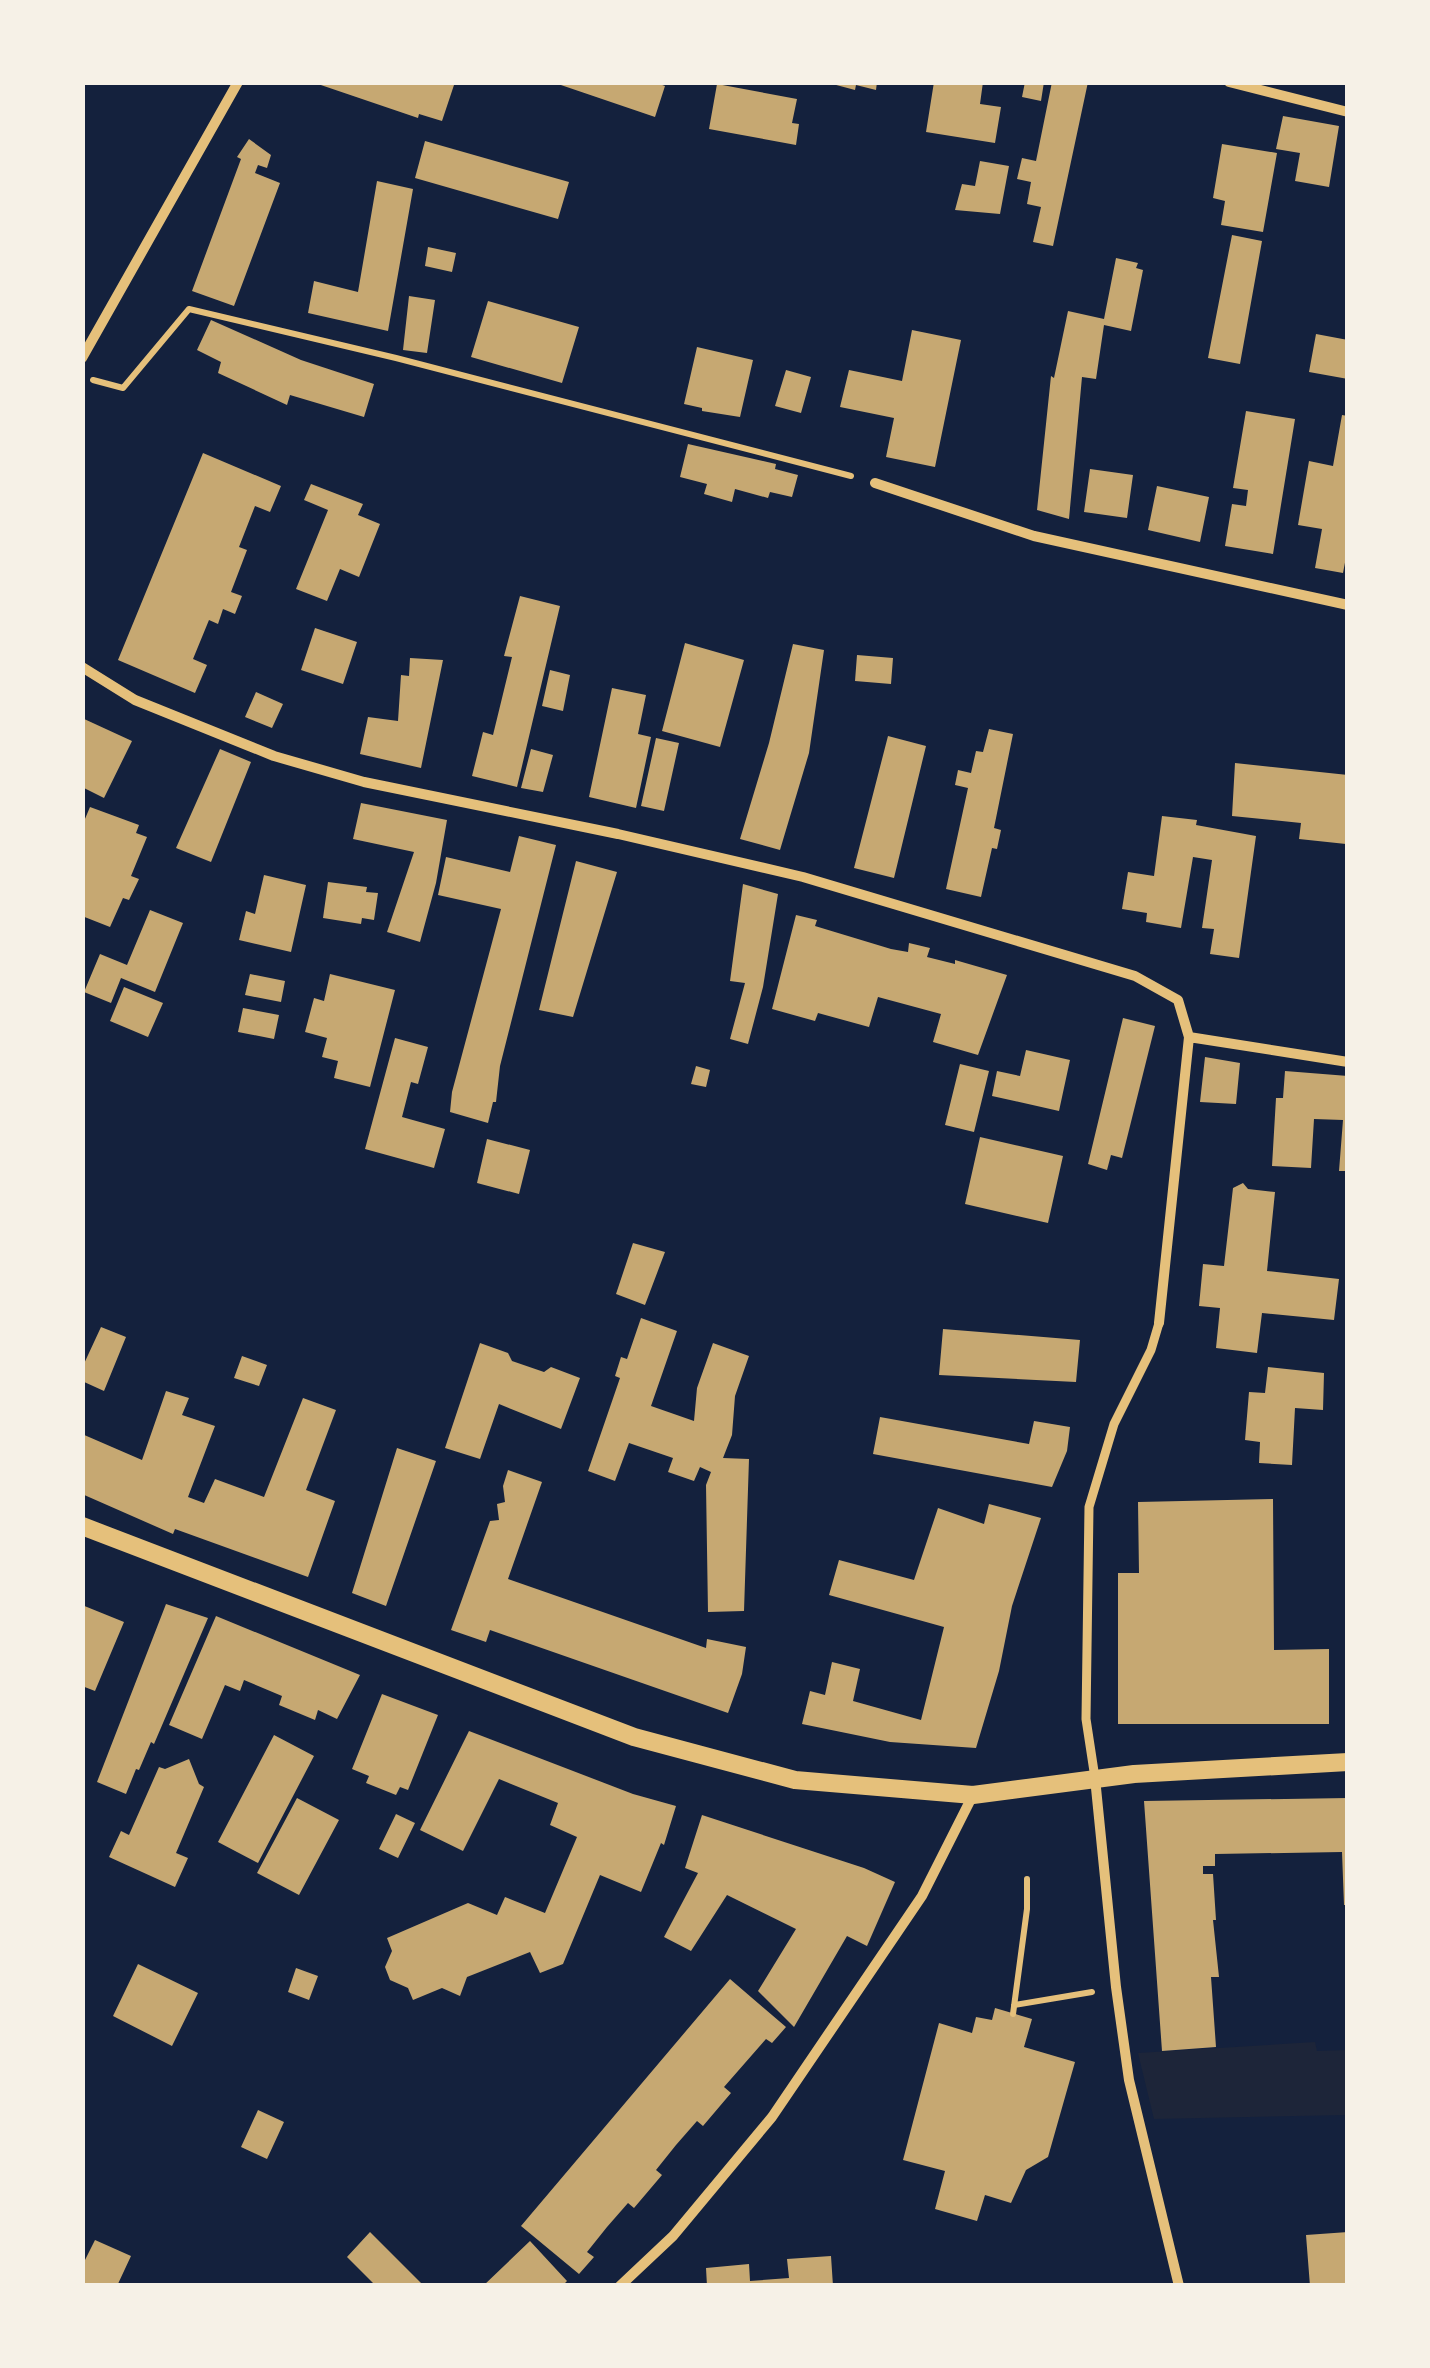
<svg xmlns="http://www.w3.org/2000/svg" width="1430" height="2368" font-family="Barlow,sans-serif">
<style>
.green{fill:#1d2539}
.building{fill:#c6a872}
.lines{fill:none;stroke-linecap:round;stroke-linejoin:round}
.path{stroke:#e5c07b;stroke-width:6}
.pedestrian{stroke:#e5c07b;stroke-width:9}
.minor{stroke:#e5c07b;stroke-width:10}
.tertiary{stroke:#e5c07b;stroke-width:18}
</style>
<rect width="100%" height="100%" fill="#14213d"/>
<path class="green" d="M1315 2042 1317 2051 1347 2050V2115L1154 2119 1138 2053Z"/>
<path class="building" d="M312 82H455L442 121 419 114 418 118Z
M654 82 665 86 655 117 555 83Z
M825 82H877L876 90 856 85 855 90Z
M934 82H983L980 104 1001 107 995 143 926 132Z
M1025 82H1044L1041 101 1022 97Z
M1052 82H1088L1053 246 1033 242 1041 207 1027 204 1031 182 1017 179 1022 158 1036 161Z
M717 84 797 99 792 123 799 124 796 145 709 129Z
M1283 116 1339 126 1329 187 1295 181 1300 153 1276 149Z
M249 139 271 155 267 168 258 165 255 173 280 183 234 306 192 291 241 159 237 157Z
M425 141 569 182 558 219 415 178Z
M1222 144 1277 153 1263 232 1221 225 1225 201 1213 198Z
M980 161 1009 166 1000 214 955 210 962 184 975 186Z
M377 181 413 189 388 331 308 313 314 281 358 292Z
M1232 235 1262 241 1240 364 1208 358Z
M428 247 456 253 452 272 425 266Z
M1116 258 1138 263 1136 268 1143 270 1131 331 1104 325 1096 379 1082 377 1069 519 1037 510 1051 376 1054 378 1068 311 1104 319Z
M409 296 435 300 427 353 403 350Z
M488 301 579 327 562 383 471 357Z
M211 320 301 360 374 384 364 417 290 395 287 405 218 373 221 362 197 350Z
M912 330 961 340 935 467 886 457 894 418 840 407 849 370 902 381Z
M1316 334 1348 340V379L1309 372Z
M697 347 753 360 740 417 702 411V408L684 404Z
M786 370 811 377 801 413 775 406Z
M1246 411 1295 419 1273 554 1225 546 1232 504 1246 506 1248 490 1233 488Z
M1342 415 1348 416V547L1343 573 1315 568 1322 529 1298 525 1309 461 1333 466Z
M688 444 776 464 775 469 798 475 792 497 770 492 768 498 735 489 732 502 704 494 707 484 680 477Z
M203 453 281 486 270 512 255 506 239 547 247 550 231 592 242 596 235 614 223 609 218 624 209 620 193 659 207 665 195 693 118 660Z
M1090 469 1133 475 1127 518 1084 512Z
M311 484 363 504 358 515 380 524 359 577 340 569 327 601 296 589 328 510 304 500Z
M1157 486 1209 497 1200 542 1148 530Z
M520 596 560 606 517 787 472 776 483 732 493 735 512 657 504 656Z
M315 628 357 642 343 684 301 670Z
M685 643 744 660 720 747 662 731Z
M793 644 824 650 809 753 780 850 740 839 769 743Z
M857 655 893 658 891 684 855 681Z
M410 658 443 660 421 768 360 754 368 717 398 721 401 675 409 676Z
M550 670 570 675 563 711 542 706Z
M612 688 646 695 638 734 651 737 636 808 589 797Z
M256 692 283 704 272 728 245 717Z
M82 718 132 741 104 798 82 787Z
M989 729 1013 734 994 828 1001 830 997 849 992 848 981 897 946 889 968 788 955 785 958 770 971 773 976 751 983 752Z
M888 736 926 746 894 878 854 868Z
M656 738 679 743 664 811 641 806Z
M220 749 251 762 211 862 176 848Z
M531 749 553 755 543 792 521 788Z
M1235 763 1348 775 1346 844 1299 839 1301 823 1232 816Z
M361 803 447 820 436 883 420 942 387 932 414 852 353 839Z
M90 807 139 825 136 833 147 837 131 876 139 879 129 900 123 898 110 927 82 916V826Z
M1162 816 1197 820 1196 825 1256 836 1239 958 1210 954 1214 929 1202 928 1212 860 1193 857 1181 928 1146 922 1147 913 1122 909 1128 872 1154 876Z
M519 836 556 845 500 1066 496 1102H493L488 1123 450 1112 452 1092 501 909 438 895 446 857 510 872Z
M576 861 617 872 573 1017 539 1010Z
M264 875 306 885 291 952 239 940 246 911 255 914Z
M328 882 367 887 366 892 378 893 374 920 362 918 361 924 323 918Z
M743 884 778 894 763 987 748 1044 730 1039 745 983 730 981Z
M150 910 183 923 155 992 121 978 111 1003 84 992 100 954 127 965Z
M796 915 817 920 815 926 891 949 908 952 909 943 930 948 927 957 955 964V960L1007 975 978 1055 933 1042 941 1014 878 997 869 1027 818 1013 815 1021 772 1009Z
M250 974 285 981 281 1002 245 995Z
M330 974 395 990 370 1087 334 1078 338 1061 322 1057 327 1038 305 1032 314 998 324 1001Z
M124 987 163 1003 148 1037 110 1021Z
M243 1008 279 1015 274 1039 238 1032Z
M1123 1018 1155 1026 1122 1158 1111 1155 1107 1170 1088 1164Z
M395 1038 428 1047 418 1084 411 1082 402 1117 445 1129 434 1168 365 1149Z
M1026 1050 1070 1060 1059 1111 992 1096 997 1071 1020 1076Z
M1205 1057 1240 1063 1236 1104 1200 1102Z
M960 1064 989 1071 974 1132 945 1125Z
M696 1066 710 1070 706 1087 691 1084Z
M1285 1071 1348 1076V1171H1339L1343 1120 1314 1119 1311 1168 1272 1166 1276 1098H1283Z
M980 1137 1063 1156 1048 1223 965 1204Z
M487 1139 530 1150 519 1194 477 1183Z
M1243 1183 1248 1189 1275 1192 1267 1271 1339 1279 1334 1320 1262 1313 1257 1353 1216 1348 1220 1308 1199 1306 1203 1264 1224 1266 1233 1188Z
M633 1243 665 1252 645 1305 616 1294Z
M641 1318 677 1331 651 1406 694 1421 697 1388 713 1343 749 1356 735 1396 732 1435 723 1458 749 1459 744 1611 708 1612 706 1485 711 1472 700 1467 694 1481 668 1472 673 1458 629 1443 615 1481 588 1471 620 1378 615 1376 621 1357 627 1359Z
M101 1327 126 1337 104 1391 82 1381V1368Z
M943 1329 1080 1340 1076 1382 939 1375Z
M480 1343 508 1353 512 1361 544 1372 551 1367 580 1378 561 1429 499 1404 480 1459 445 1448Z
M242 1356 267 1365 259 1386 234 1378Z
M1268 1367 1324 1373 1323 1410 1295 1408 1292 1465 1259 1463 1260 1442 1245 1440 1249 1392 1265 1393Z
M166 1391 189 1398 182 1415 215 1426 188 1497 204 1503 215 1479 264 1497 303 1398 336 1410 306 1490 335 1501 308 1577 175 1529 173 1534 82 1494V1434L142 1460Z
M880 1417 1029 1444 1034 1421 1070 1427 1067 1451 1052 1487 873 1454Z
M397 1448 436 1461 386 1606 352 1593Z
M508 1470 542 1482 508 1579 706 1648 707 1639 746 1647 742 1674 728 1713 490 1630 486 1642 451 1630 490 1521 499 1520 497 1504 505 1502 503 1486Z
M1273 1499 1274 1650 1329 1649V1724H1118V1573H1139L1138 1502Z
M989 1504 1041 1518 1012 1606 999 1671 976 1748 890 1742 802 1724 810 1691 825 1695 832 1662 860 1669 853 1701 921 1720 944 1627 829 1595 839 1560 914 1580 938 1508 984 1524Z
M166 1604 208 1618 154 1744 151 1742 139 1770 136 1769 126 1794 97 1782Z
M82 1605 124 1622 95 1691 82 1686Z
M216 1616 360 1675 337 1719 318 1710 315 1720 279 1705 282 1696 244 1680 240 1691 225 1685 202 1739 169 1725Z
M382 1694 438 1715 408 1790 400 1787 396 1795 366 1783 369 1776 352 1769Z
M469 1731 633 1794 676 1806 664 1845 661 1843 641 1892 600 1875 563 1964 540 1973 530 1952 467 1977 460 1996 442 1988 413 2000 408 1988 390 1980 385 1967 392 1951 387 1938 468 1903 497 1915 505 1897 545 1913 577 1837 550 1825 558 1803 499 1779 463 1851 420 1830Z
M274 1735 314 1756 258 1863 218 1842Z
M189 1759 199 1784 204 1787 176 1853 188 1858 175 1887 109 1857 121 1831 129 1835 159 1767 165 1769Z
M297 1798 339 1820 299 1895 257 1873Z
M1348 1798V1905H1344L1342 1852 1215 1854V1866H1203V1874H1213L1216 1920H1213L1219 1977H1211L1216 2047 1162 2051 1144 1801Z
M396 1814 415 1823 398 1858 379 1849Z
M702 1815 864 1868 895 1882 867 1946 847 1936 794 2027 758 1991 796 1929 727 1895 691 1951 664 1937 698 1873 685 1868Z
M138 1964 198 1993 172 2046 113 2016Z
M296 1968 318 1976 309 2000 288 1992Z
M730 1979 786 2027 772 2043 766 2039 724 2087 731 2093 703 2126 697 2121 676 2145 656 2170 662 2175 634 2208 628 2203 607 2227 587 2252 594 2257 579 2274 521 2226Z
M995 2008 1032 2019 1024 2047 1075 2062 1048 2157 1026 2170 1011 2203 985 2195 977 2221 935 2209 945 2171 903 2160 939 2023 972 2033 976 2017 992 2020Z
M258 2110 284 2122 267 2159 241 2147Z
M370 2232 424 2286H376L347 2257Z
M1348 2232V2286H1310L1306 2235Z
M95 2240 131 2256 117 2286H82V2266Z
M530 2241 567 2281 562 2286H483Z
M831 2256 833 2286H707L706 2268 749 2264 750 2281 789 2278 787 2259Z"/>
<g class="lines">
<path class="path" d="M93 380 123 388 189 309 396 358 851 476
M1014 2005 1092 1992
M1013 2014 1027 1909V1879"/>
<path class="pedestrian" d="M1095 1778 1086 1719 1089 1507 1114 1424 1151 1350 1159 1323"/>
<path class="minor" d="M1229 82 1348 112
M82 358 238 82
M875 483 1034 536 1348 605
M82 667 135 700 274 756 364 782 618 834 803 877 1135 976 1178 1000 1189 1037 1159 1323
M1189 1037 1348 1062
M1095 1778 1116 1987 1129 2080 1179 2286
M620 2286 673 2236 772 2117 922 1896 973 1795"/>
<path class="tertiary" d="M82 1526 634 1737 795 1780 973 1795 1134 1774 1348 1762"/>
</g>
<rect width="1430" height="2368" fill="none" stroke="#f6f1e7" stroke-width="170"/>
</svg>
